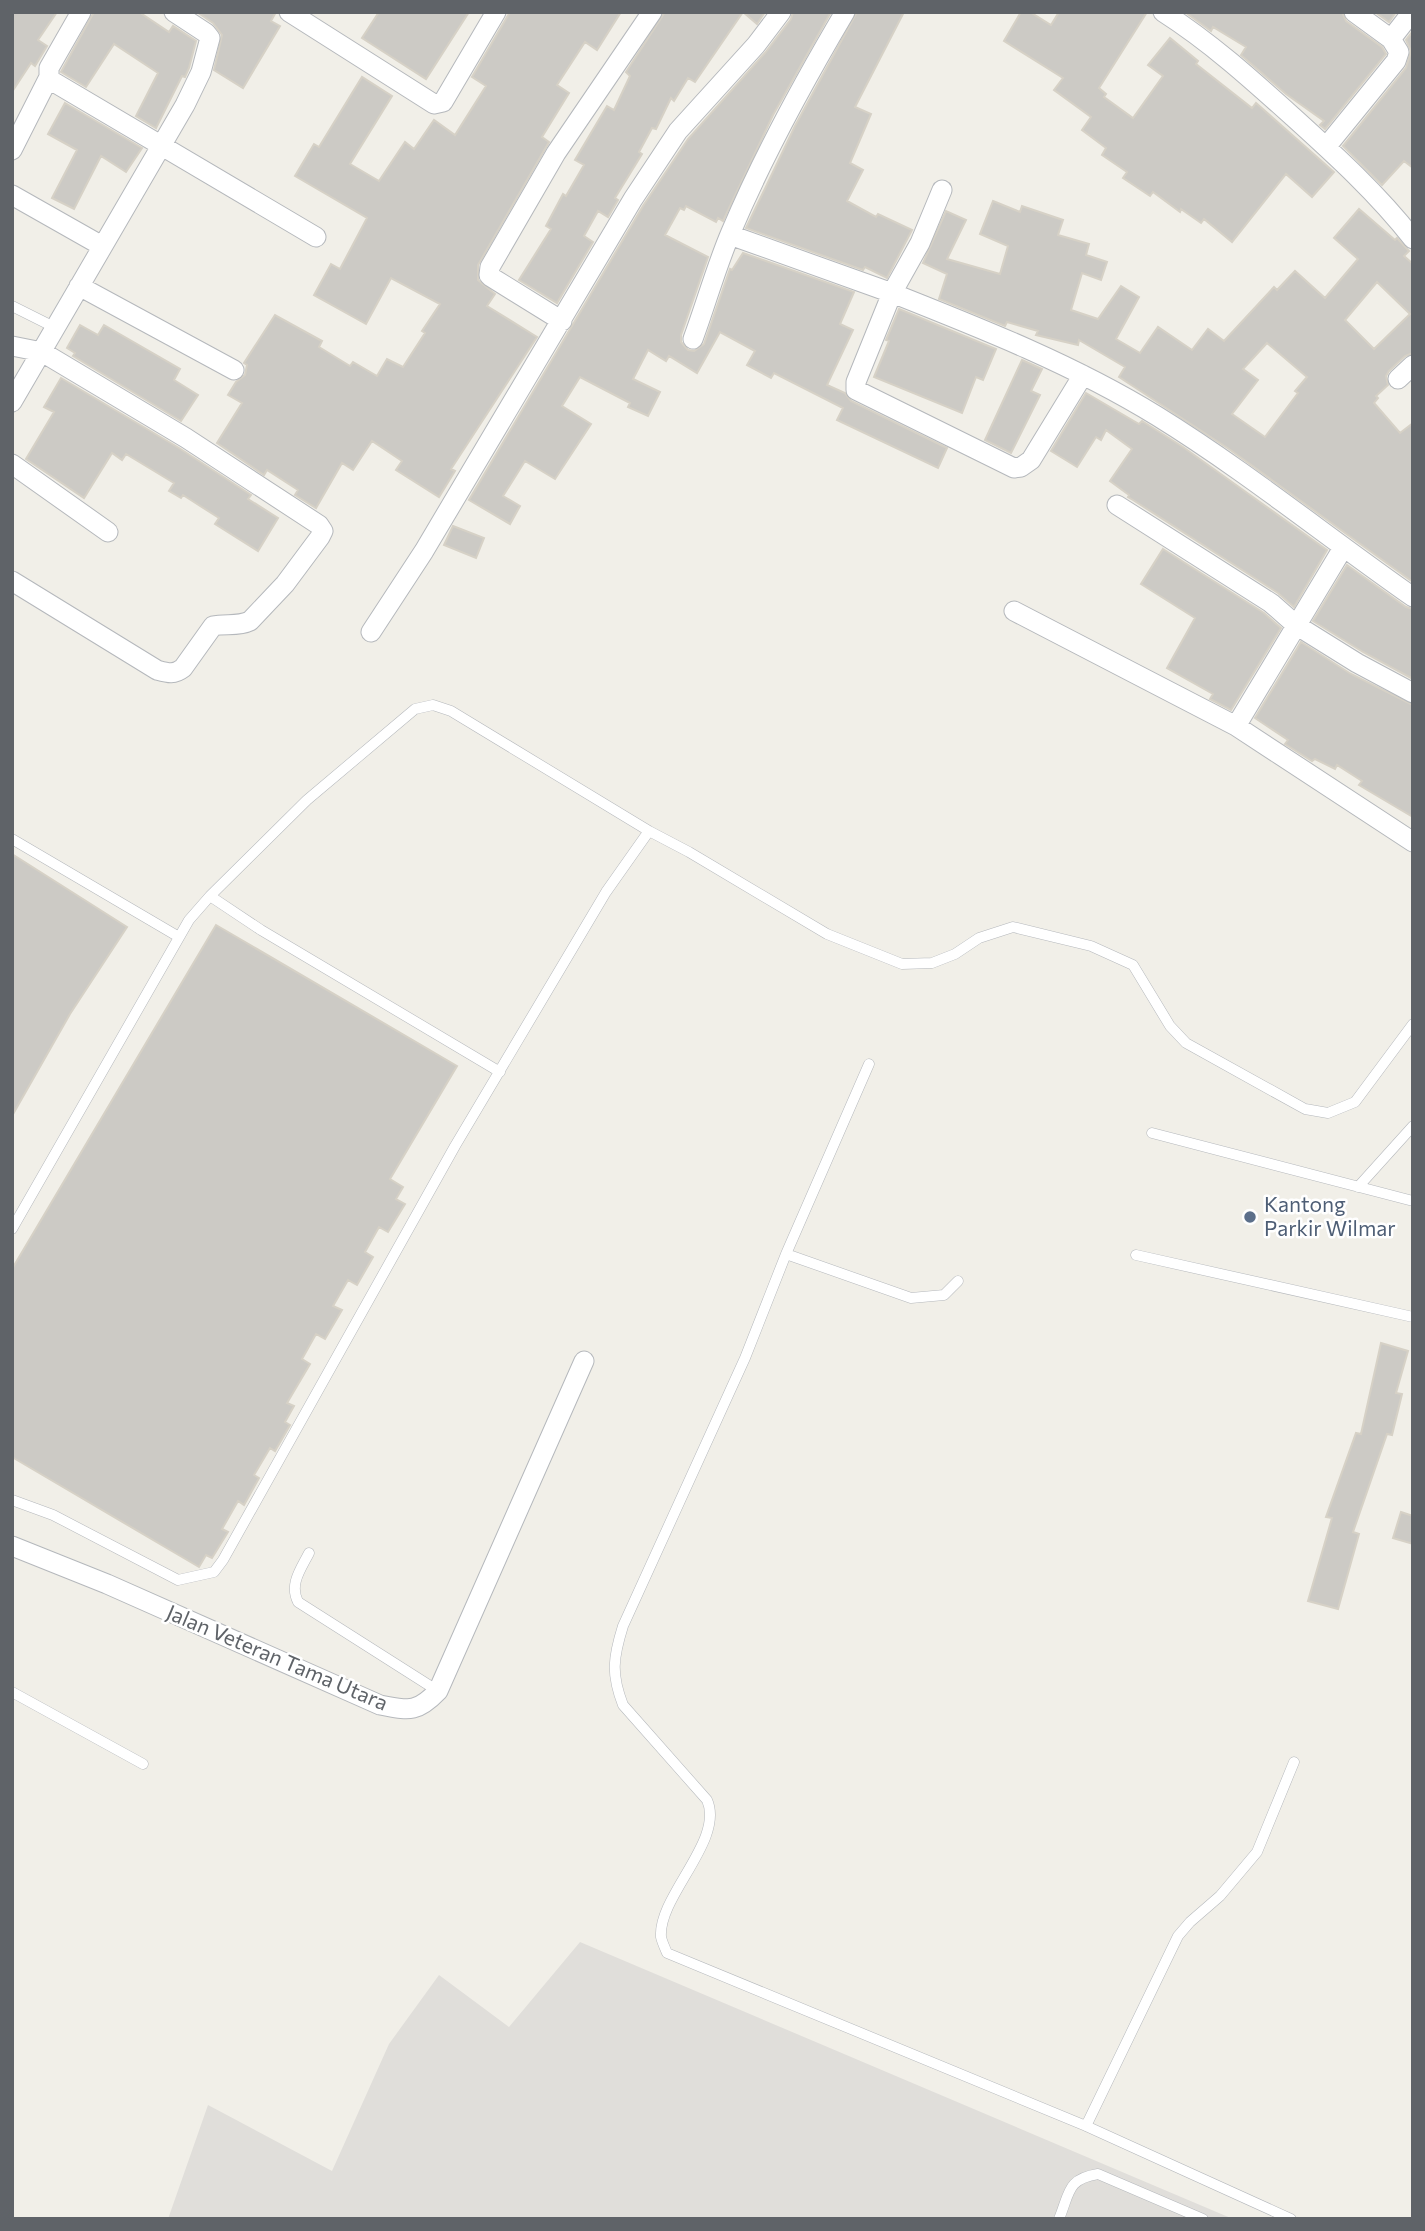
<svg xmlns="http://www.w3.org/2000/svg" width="1425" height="2231" font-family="Commissioner,sans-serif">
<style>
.industrial{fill:#e0deda}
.building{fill:#cccac5;stroke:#d6d1c6;stroke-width:2;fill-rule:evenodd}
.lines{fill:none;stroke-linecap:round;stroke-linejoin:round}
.lane-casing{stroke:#b5b8bc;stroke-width:11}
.street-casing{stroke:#b5b8bc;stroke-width:21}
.lane{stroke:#fff;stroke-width:10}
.street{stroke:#fff;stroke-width:19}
.service-dot{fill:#5c6f8a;stroke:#fff;stroke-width:2.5}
.labels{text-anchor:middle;stroke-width:5;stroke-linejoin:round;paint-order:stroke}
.service-label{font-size:21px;fill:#4e5e75;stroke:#fff;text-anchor:start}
.street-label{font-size:21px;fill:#5f6368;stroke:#fff}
</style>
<rect width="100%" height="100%" fill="#f1efe8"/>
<path class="industrial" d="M580 1942 1233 2219H168L208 2105 332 2171 389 2044 439 1975 509 2027Z"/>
<path class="building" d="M12 12H57L38 40 47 46 35 66 31 63 12 92Z
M94 12H139L169 32 173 26 196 41 189 68 185 77 182 76 156 128 136 116 158 73 114 44 86 87 61 72Z
M197 12H276L271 21 280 26 243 88 214 70 222 35 213 23Z
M379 12H469L426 79 362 38Z
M510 12H621L597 50 585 42 557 85 569 93 542 137 549 142 478 265V280L495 294 487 306 537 337 451 469 455 471 439 497 396 470 402 461 372 441 353 470 342 463 316 508 295 495 298 490 267 470 264 475 217 443 242 403 228 395 236 382 245 375 247 365 244 363 275 315 322 341 319 347 350 366 353 362 377 376 387 359 403 367 425 333 422 331 440 304 391 278 366 324 314 295 331 264 340 269 367 218 295 176 314 144 319 147 362 77 392 96 350 164 379 181 405 142 414 149 434 120 455 135 486 86 472 77Z
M665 12H765L757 24 743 12 695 82 688 78 674 101 671 98 656 129 652 128 639 152 642 154 615 198 618 200 608 217 598 211 584 236 593 242 557 303 519 280 551 229 546 226 563 194 566 196 584 165 575 160 607 106 614 110 630 76 626 72Z
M793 12H831L773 115 723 221 718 218 716 222 686 206 684 210 680 208 665 235 708 257 681 335V342L688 350 694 351 704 344 730 269 732 270 743 253 854 292 840 324 853 330 827 385 845 393 851 401 947 448 938 468 837 420 843 408 774 373 771 378 747 365 755 351 720 332 697 373 669 356 666 361 648 350 633 379 660 392 648 416 628 407 630 403 580 377 562 406 591 424 555 479 525 461 503 496 520 506 510 524 469 500 643 206 688 139 765 53 791 19Z
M857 12H904L855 107 871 114 850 163 863 170 847 201 876 217 878 214 912 230 887 278 865 267 863 270 746 228 795 126Z
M1021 12H1030L1051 25 1059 12H1147L1099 88 1106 94 1104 97 1133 118 1163 76 1148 65 1170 38 1198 61 1196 64 1252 108 1256 103 1334 172 1312 197 1286 174 1232 242 1204 219 1201 223 1181 209 1180 212 1153 192 1150 196 1123 178 1127 172 1102 155 1106 148 1082 130 1091 117 1054 90 1063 78 1004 41Z
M1185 12H1342L1346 21 1382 47 1386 54 1325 129 1320 125 1324 121 1286 94 1241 55 1246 47 1213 27 1211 31Z
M1375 12H1396L1389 22Z
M1413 31V168L1404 161 1382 185 1343 146 1406 68 1411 51 1406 40Z
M65 103 142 148 126 172 101 156 74 209 52 198 77 150 48 134Z
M993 201 1020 212 1022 206 1063 220 1058 235 1089 244 1086 255 1107 262 1101 280 1082 273 1071 310 1098 319 1121 286 1139 297 1116 339 1140 353 1158 327 1192 350 1208 329 1224 341 1274 287 1277 290 1295 271 1325 298 1358 259 1334 238 1359 209 1395 240 1397 238 1409 251 1404 256 1413 264V353L1405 356 1389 371 1386 376 1388 385 1376 396 1378 398 1374 403 1400 433 1413 423V582L1229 449 1119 377 1125 367 1079 340 1078 345 1036 335 1038 331 1007 322 1005 326 939 299 947 274 923 263 946 211 966 220 947 259 1000 274 1008 246 980 234ZM1377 282 1410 314 1374 349 1345 320ZM1267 343 1307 377 1295 391 1298 393 1265 437 1232 414 1258 380 1243 369Z
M899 309 996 349 983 380 976 377 962 413 874 377 889 341 886 340Z
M80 325 98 335 104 325 180 369 174 380 198 395 181 421 73 356 75 353 67 348Z
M1022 360 1042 369 1031 391 1040 395 1011 453 985 440Z
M61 378 179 448 251 495 248 499 278 518 258 551 215 524 219 518 183 495 181 498 169 491 174 483 126 454 122 460 112 453 84 498 26 459 54 412 44 407Z
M1086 393 1139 424 1142 421 1183 447 1327 550 1294 607 1278 593 1133 500 1128 497 1129 495 1110 481 1132 449 1106 430 1101 440 1096 437 1077 467 1051 451Z
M453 526 484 538 476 558 444 545Z
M1163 549 1264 613 1281 628 1231 710 1210 699 1213 694 1167 668 1195 618 1141 584Z
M1347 565 1406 607 1413 609V679L1363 652 1313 621Z
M1301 642 1351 674 1413 705V817L1359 785 1362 781 1337 765 1335 769 1315 759 1312 761 1285 744 1288 740 1255 718Z
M12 854 127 927 70 1014 12 1116Z
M216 925 457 1066 390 1179 403 1187 396 1199 405 1204 388 1232 379 1227 365 1252 373 1257 357 1285 348 1280 333 1306 342 1310 325 1339 316 1334 302 1359 310 1364 287 1403 294 1406 285 1422 290 1425 275 1451 270 1448 254 1475 259 1478 244 1505 238 1501 222 1529 228 1532 212 1558 206 1555 199 1567 12 1457V1269Z
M1381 1343 1408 1351 1396 1393 1402 1394 1392 1435 1387 1434 1353 1532 1359 1534 1338 1609 1308 1601 1332 1518 1326 1517 1356 1433 1361 1434Z
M1401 1512 1413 1516V1544L1393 1538Z"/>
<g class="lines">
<defs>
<path id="lane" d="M12 306 56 328
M12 839 179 937
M210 896 307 800 415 709 433 705 451 711 649 831
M869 1064 786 1254 745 1358 623 1626C613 1658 611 1674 623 1705L707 1800C725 1840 658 1896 661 1937 662 1942 665 1948 667 1953L1086 2126 1291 2219
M1152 1133 1413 1201
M1358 1187 1413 1126
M12 1229 189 920 210 896 261 930 500 1072
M786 1254 911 1298 944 1295 958 1281
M1136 1255 1413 1317
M12 1500 53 1515 178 1580 214 1572 223 1560 455 1146 606 892 649 831 689 852 827 934 902 964 932 963 955 954 979 938 1013 927 1091 946 1133 965 1170 1026 1186 1043 1305 1109 1328 1113 1355 1102 1413 1024
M309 1553C301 1569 289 1584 298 1602L438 1691
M12 1692 143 1764
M1086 2126 1178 1936 1190 1922 1220 1896 1257 1852 1294 1762
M1059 2219C1070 2192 1067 2179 1098 2174L1203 2219"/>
<path id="street" d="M81 12 49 68V77L52 81 316 237
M289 12 434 104 443 102 496 12
M1163 12C1210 42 1251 79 1292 116 1335 155 1377 193 1413 239
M1391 39 1412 12
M1326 147 1396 61 1399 52 1391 39 1354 12
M12 150 49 77
M942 190 920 243 892 293C983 329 1074 365 1157 416 1246 471 1327 537 1413 597
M12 195 102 246
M730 235 892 293 856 382V390L1014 468 1021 467 1031 460 1083 375
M79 286 234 370
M562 321 491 277 489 275 490 267 556 153 652 12
M693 339C706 304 716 267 731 232 763 156 803 83 845 12
M12 346 42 352 186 438 319 525 323 531 320 537 285 584 250 621C238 627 225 623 213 626L183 668C174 675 168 673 157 670L12 581
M1398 379 1413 365
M12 402 185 105 201 72 210 38 206 33 174 12
M12 464 108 532
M1117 505 1271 603 1296 625 1357 663 1413 693
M1014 611 1236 726 1413 842
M371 632 424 551 633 199 678 131 756 45 781 12
M1236 726 1343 548
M12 1546 107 1584 380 1705C408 1710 416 1714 438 1691L584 1361"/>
</defs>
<use href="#lane" class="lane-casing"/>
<use href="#street" class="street-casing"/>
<use href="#lane" class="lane"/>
<use href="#street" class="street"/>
</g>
<circle class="service-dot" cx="1250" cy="1217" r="7"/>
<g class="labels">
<g class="service-label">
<text x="1264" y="1212">Kantong<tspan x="1264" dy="24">Parkir Wilmar</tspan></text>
</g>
<g class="street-label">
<text transform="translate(277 1658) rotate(23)" y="7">Jalan Veteran Tama Utara</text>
</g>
</g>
<rect width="1425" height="2231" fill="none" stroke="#5f6368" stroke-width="28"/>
</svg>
